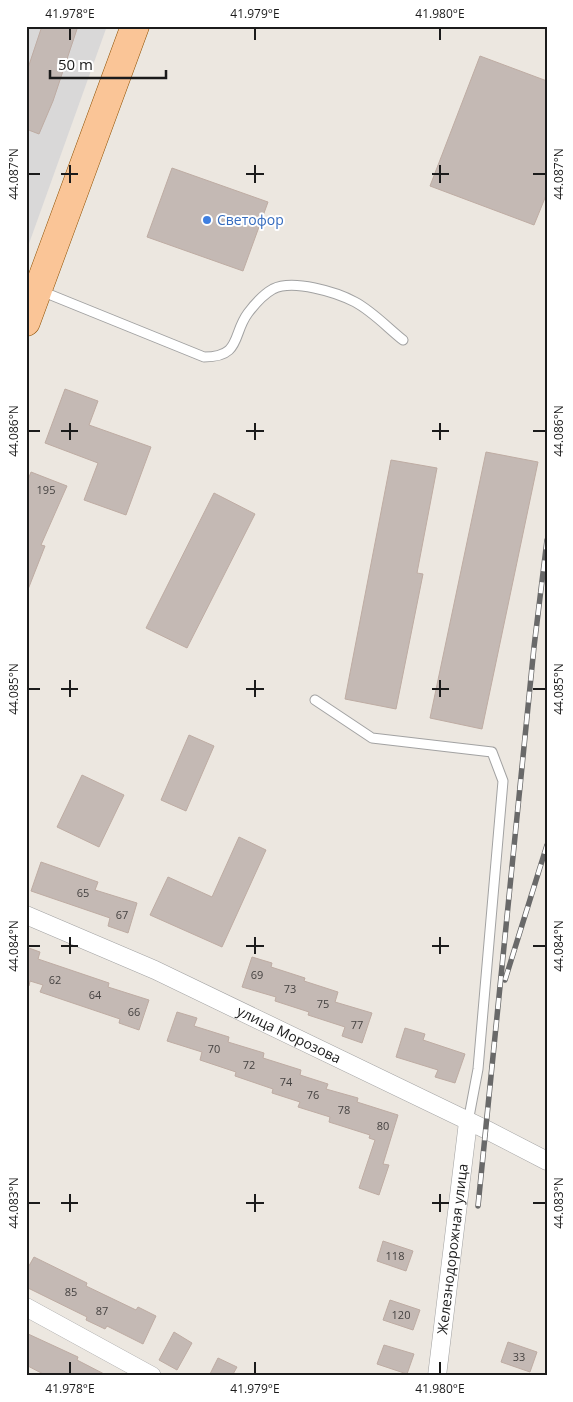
<svg xmlns="http://www.w3.org/2000/svg" width="573" height="1402" font-family="'Open Sans',sans-serif">
<style>
.residential{fill:#d9d8d8}
.building{fill:#c4b9b4;stroke:#beaca3}
.lines{fill:none;stroke-linecap:round;stroke-linejoin:round}
.lane-casing{stroke:#a2a2a2;stroke-width:11}
.street-casing{stroke:#a2a2a2;stroke-width:19}
.primary-casing{stroke:#905102;stroke-width:29}
.lane{stroke:#fff;stroke-width:9}
.street{stroke:#fff;stroke-width:18}
.primary{stroke:#fac597;stroke-width:28}
.rail-casing{stroke:#696969;stroke-width:5.5}
.rail{stroke:#fff;stroke-width:4;stroke-dasharray:11;stroke-linecap:butt}
.ticks{fill:none;stroke:#1b1b1b;stroke-width:2}
.shop-dot{fill:#3f7fe0;stroke:#fff;stroke-width:2}
.labels{text-anchor:middle;stroke-width:4;stroke-linejoin:round;paint-order:stroke}
.number-label{font-size:11px;fill:#454241}
.shop-label{font-size:14px;fill:#366cbe;stroke:#fff;text-anchor:start}
.street-label{font-size:14px;fill:#1b1b1b;stroke:#fff}
.neatline{fill:none;stroke:#1b1b1b;stroke-width:2}
.ticks-label{font-size:12px;text-anchor:middle;fill:#1b1b1b}
</style>
<rect width="100%" height="100%" fill="#ece7e0"/>
<path class="residential" d="M26 26H107L26 252Z"/>
<path class="building" d="M42 26H78L53 101 39 134 26 129V74Z
M480 56 547 81V193L534 225 430 186Z
M172 168 268 202 243 271 147 237Z
M65 389 98 401 89 425 151 447 126 515 84 500 98 463 45 443Z
M486 452 538 462 482 729 430 718Z
M391 460 437 468 417 573 423 574 396 709 345 699Z
M31 472 67 486 41 545 45 546 27 592 26 485Z
M214 493 255 514 187 648 146 628Z
M189 735 214 746 186 811 161 800Z
M82 775 124 795 99 847 57 827Z
M239 837 266 850 222 947 150 915 168 877 212 897Z
M41 862 98 882 95 890 137 903 128 933 108 926 110 918 31 891Z
M26 947 40 952 38 959 109 983 108 987 149 1000 139 1030 119 1023 120 1019 40 992 43 985 30 981 29 986 26 985Z
M252 957 272 963 271 967 305 978 304 981 338 992 335 1002 372 1013 362 1043 342 1036 345 1027 308 1015 309 1012 275 1001 276 997 242 987Z
M177 1012 197 1018 194 1026 229 1037 228 1042 264 1053 263 1058 301 1070 300 1075 328 1084 326 1089 358 1098 357 1102 398 1115 383 1164 389 1165 379 1195 359 1188 375 1140 369 1138 370 1135 329 1122 330 1117 298 1107 300 1102 272 1093 273 1089 235 1076 236 1072 200 1060 202 1052 167 1041Z
M405 1028 425 1034 423 1040 465 1054 455 1083 435 1077 438 1070 396 1057Z
M383 1241 413 1251 406 1271 377 1261Z
M34 1257 87 1283 86 1286 136 1310 138 1307 156 1316 143 1344 107 1326 105 1329 86 1320 87 1317 26 1287V1271Z
M390 1300 420 1310 413 1330 383 1320Z
M174 1332 192 1343 177 1370 159 1360Z
M26 1333 78 1357 77 1360 108 1376H47L26 1365Z
M508 1342 537 1352 530 1372 501 1362Z
M384 1345 414 1354 407 1374 377 1364Z
M218 1358 237 1367 232 1376H209Z"/>
<g class="lines">
<defs>
<path id="lane" d="M41 291 204 357C242 357 232 334 248 313 254 305 264 294 273 289 293 279 336 292 355 302 372 311 388 328 403 340
M315 700 372 738 492 752 503 781 478 1069 468 1122"/>
<g id="street">
<path id="s1" d="M26 915 155 970 485 1129 547 1161"/>
<path d="M26 1307 152 1376"/>
<path id="s2" d="M437 1376 468 1122"/>
</g>
<path id="primary" d="M26 322 135 26"/>
</defs>
<use href="#lane" class="lane-casing"/>
<use href="#street" class="street-casing"/>
<use href="#primary" class="primary-casing"/>
<use href="#lane" class="lane"/>
<use href="#street" class="street"/>
<use href="#primary" class="primary"/>
<defs>
<path id="rail" d="M505 980 547 845
M478 1206 534 647 547 540"/>
</defs>
<use href="#rail" class="rail-casing"/>
<use href="#rail" class="rail"/>
</g>
<path class="ticks" d="M70 28V40M255 28V40M440 28V40M70 165V183M255 165V183M440 165V183M28 174H40M61 174H78M246 174H264M432 174H449M533 174H546M70 423V440M255 423V440M440 423V440M28 431H40M61 431H78M246 431H264M432 431H449M533 431H546M70 680V697M255 680V697M440 680V697M28 689H40M61 689H78M246 689H264M432 689H449M533 689H546M70 937V954M255 937V954M440 937V954M28 946H40M61 946H78M246 946H264M432 946H449M533 946H546M70 1194V1212M255 1194V1212M440 1194V1212M28 1203H40M61 1203H78M246 1203H264M432 1203H449M533 1203H546M70 1362V1374M255 1362V1374M440 1362V1374"/>
<circle class="shop-dot" cx="207" cy="220" r="5"/>
<g class="labels">
<g class="number-label">
<text x="46" y="494">195</text>
<text x="83" y="897">65</text>
<text x="122" y="919">67</text>
<text x="257" y="979">69</text>
<text x="55" y="984">62</text>
<text x="290" y="993">73</text>
<text x="95" y="999">64</text>
<text x="323" y="1008">75</text>
<text x="134" y="1016">66</text>
<text x="357" y="1029">77</text>
<text x="214" y="1053">70</text>
<text x="249" y="1069">72</text>
<text x="286" y="1086">74</text>
<text x="313" y="1099">76</text>
<text x="344" y="1114">78</text>
<text x="383" y="1130">80</text>
<text x="395" y="1260">118</text>
<text x="71" y="1296">85</text>
<text x="102" y="1315">87</text>
<text x="401" y="1319">120</text>
<text x="519" y="1361">33</text>
</g>
<g class="shop-label">
<text x="217" y="225">Светофор</text>
</g>
<g class="street-label">
<text dy="5" stroke="none"><textPath href="#s1" startOffset="289">улица Морозова</textPath></text>
<text dy="5" stroke="none"><textPath href="#s2" startOffset="128">Железнодорожная улица</textPath></text>
</g>
</g>
<rect width="573" height="1402" fill="none" stroke="#ffffff" stroke-width="55"/>
<path d="M50 70v8h116v-8" fill="none" stroke="#1b1b1b" stroke-width="2.5"/>
<text x="58" y="70" font-size="15" fill="#1b1b1b" stroke="#ffffff" stroke-width="4" paint-order="stroke">50 m</text>
<rect x="28" y="28" width="518" height="1346" class="neatline"/>
<g class="ticks-label">
<text x="70" y="18">41.978°E</text>
<text x="255" y="18">41.979°E</text>
<text x="440" y="18">41.980°E</text>
<text transform="translate(14 174) rotate(-90)" y="4">44.087°N</text>
<text transform="translate(559 174) rotate(-90)" y="4">44.087°N</text>
<text transform="translate(14 431) rotate(-90)" y="4">44.086°N</text>
<text transform="translate(559 431) rotate(-90)" y="4">44.086°N</text>
<text transform="translate(14 689) rotate(-90)" y="4">44.085°N</text>
<text transform="translate(559 689) rotate(-90)" y="4">44.085°N</text>
<text transform="translate(14 946) rotate(-90)" y="4">44.084°N</text>
<text transform="translate(559 946) rotate(-90)" y="4">44.084°N</text>
<text transform="translate(14 1203) rotate(-90)" y="4">44.083°N</text>
<text transform="translate(559 1203) rotate(-90)" y="4">44.083°N</text>
<text x="70" y="1393">41.978°E</text>
<text x="255" y="1393">41.979°E</text>
<text x="440" y="1393">41.980°E</text>
</g>
</svg>
